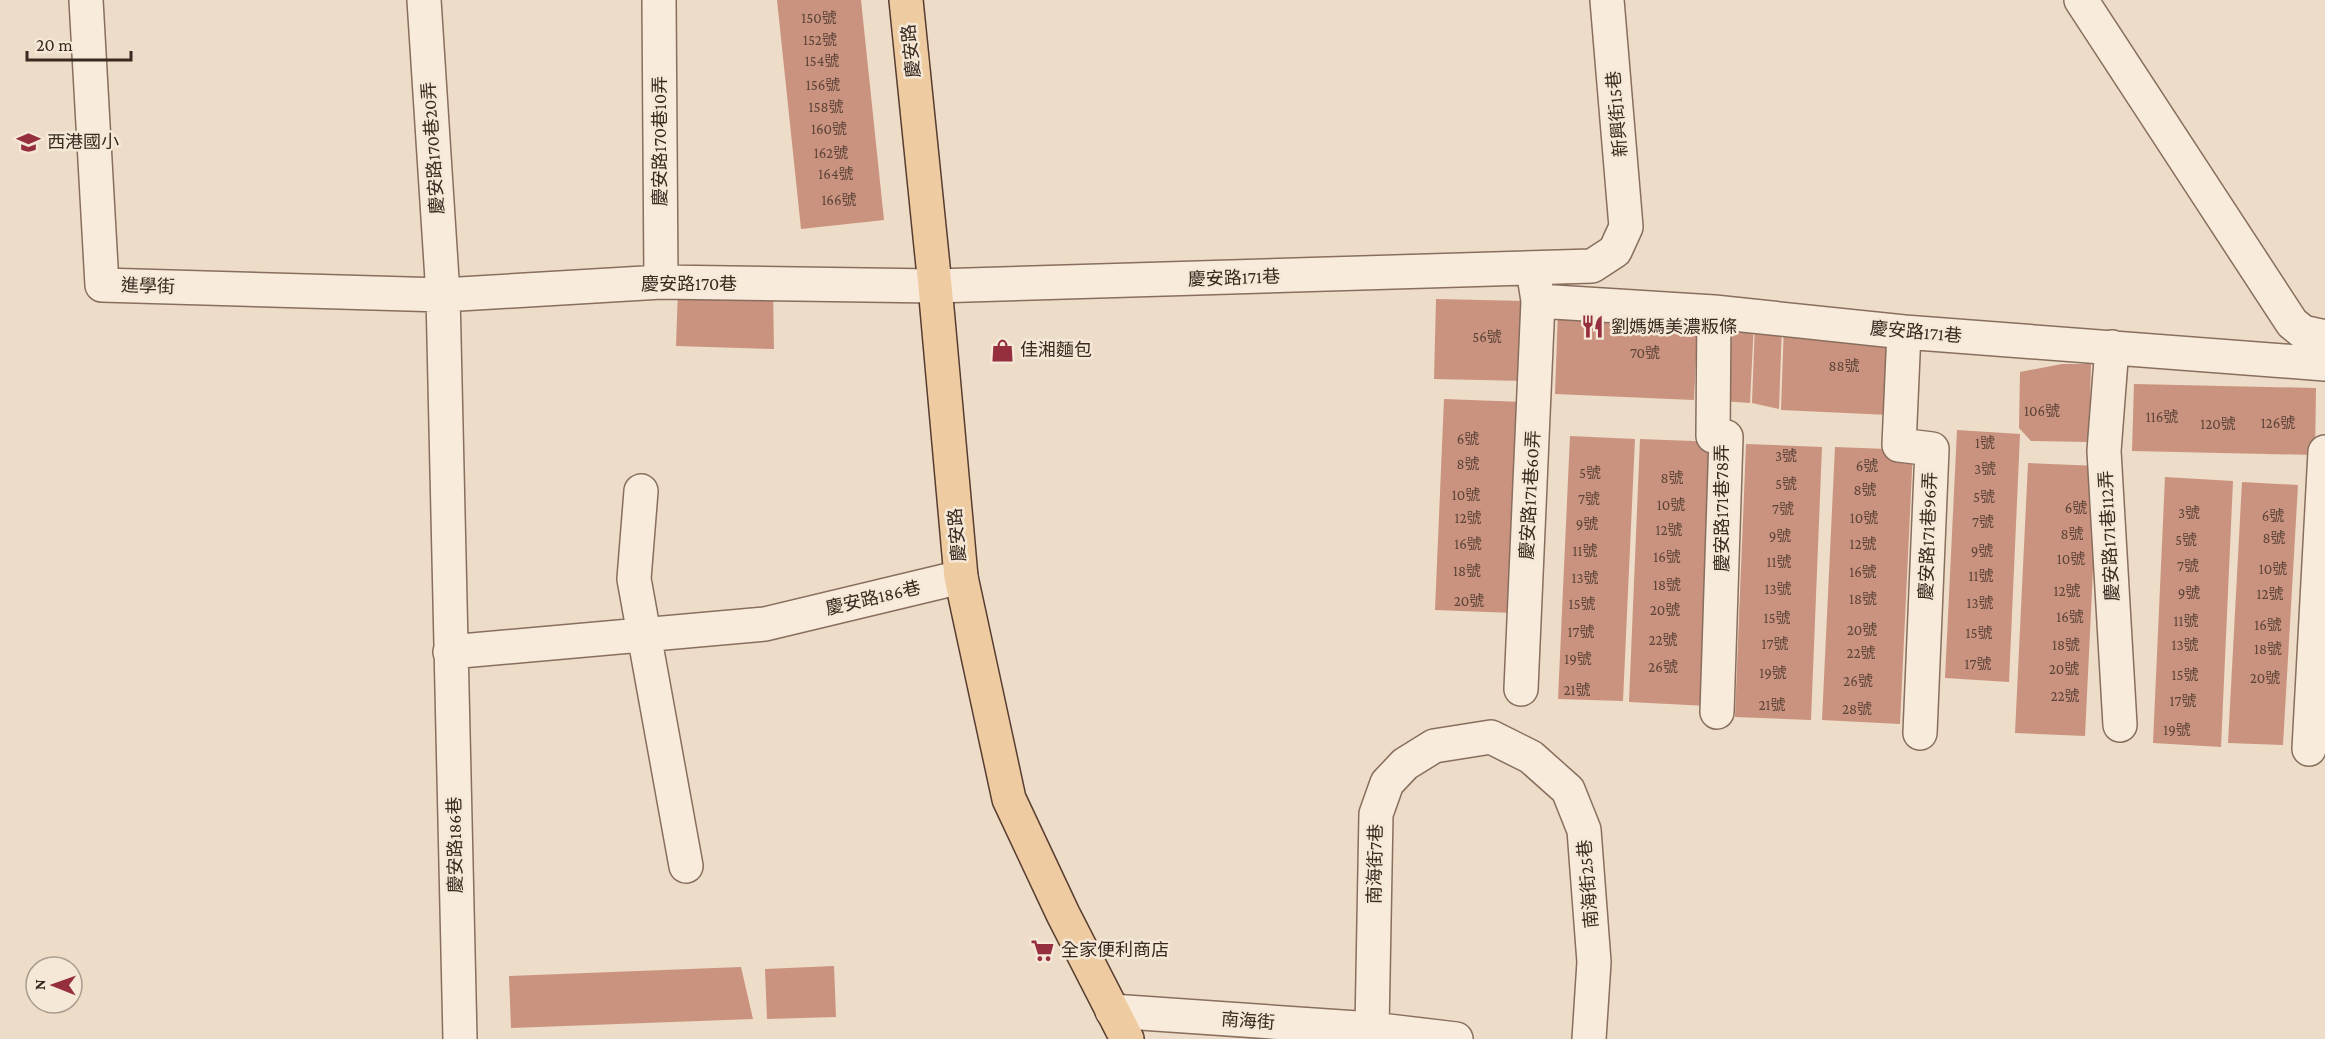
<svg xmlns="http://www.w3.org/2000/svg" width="2325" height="1039" font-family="'Crimson Pro','Noto Sans TC',serif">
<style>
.building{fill:#ca937f}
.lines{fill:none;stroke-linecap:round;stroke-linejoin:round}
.minor-casing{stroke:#886e5d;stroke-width:36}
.major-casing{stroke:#573d31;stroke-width:36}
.minor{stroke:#f8ebdb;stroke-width:33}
.major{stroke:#eecba1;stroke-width:33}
.labels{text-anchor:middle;stroke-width:5;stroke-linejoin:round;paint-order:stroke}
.number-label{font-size:15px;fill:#5d4438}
.street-label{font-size:18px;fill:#392920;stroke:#f5e8d7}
.poi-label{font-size:18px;fill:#392920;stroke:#f5e8d7;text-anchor:start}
</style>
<rect width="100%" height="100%" fill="#eddcc7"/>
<path class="building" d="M777 0H861L884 220 801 229Z
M678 289 773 290 774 349 676 346Z
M1436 299 1532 301 1530 381 1434 379Z
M1558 310 1698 316 1694 400 1555 394Z
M1725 321H1754L1750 403 1722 401Z
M1755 322 1782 324 1779 409 1752 403Z
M1784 324 1894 332 1889 415 1781 410Z
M2062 364H2091L2089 442 2031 441 2019 428 2020 372Z
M2134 384 2316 388 2315 455 2132 451Z
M1444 399 1523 402 1514 613 1435 610Z
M1957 430 2020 434 2009 682 1945 678Z
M1570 436 1635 439 1623 701 1558 699Z
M1640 439 1719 442 1708 706 1629 702Z
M1746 444 1822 447 1811 720 1735 717Z
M1835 447 1913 450 1900 724 1822 720Z
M2028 463 2098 466 2085 736 2015 733Z
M2165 477 2233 481 2221 747 2153 743Z
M2242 482 2298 485 2283 745 2228 743Z
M834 966 836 1017 767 1019 765 969Z
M741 967 753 1019 511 1028 509 976Z"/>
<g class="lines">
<defs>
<path id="minor" d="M86 0 102 285 443 295 661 282 935 286 1592 266 1615 251 1626 227 1607 0
M424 0 443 295 460 1039
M659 0 661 282
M2081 0 2292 323 2303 332 2325 337
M1533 269 1538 301 1714 312 1904 332 2325 364
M1714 312 1713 436 1726 437 1717 712
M1904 332 1899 445 1932 449 1920 733
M2112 347 2104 451 2120 725
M641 491 634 579 686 866
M450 652 765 624 961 577
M1521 689 1538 301
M2309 749 2325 452
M1112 1011 1372 1029 1456 1039
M1372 1029 1376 814 1387 783 1405 764 1434 746 1491 737 1531 757 1568 790 1584 830 1594 962 1589 1039"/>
<path id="major" d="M906 0 935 286 961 577 1009 799 1063 914 1127 1039"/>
</defs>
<use href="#minor" class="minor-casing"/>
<use href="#major" class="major-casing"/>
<use href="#minor" class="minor"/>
<use href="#major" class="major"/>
</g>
<defs>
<symbol id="school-bare" viewBox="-9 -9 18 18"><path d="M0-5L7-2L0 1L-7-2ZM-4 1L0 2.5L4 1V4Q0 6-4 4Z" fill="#952f3f" stroke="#f5e8d7" stroke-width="2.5" paint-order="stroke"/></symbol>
<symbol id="restaurant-bare" viewBox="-9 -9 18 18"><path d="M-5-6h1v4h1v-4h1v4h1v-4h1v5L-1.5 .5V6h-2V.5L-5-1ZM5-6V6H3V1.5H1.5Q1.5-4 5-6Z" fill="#952f3f" stroke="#f5e8d7" stroke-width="2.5" paint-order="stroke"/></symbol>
<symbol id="shop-bare" viewBox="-9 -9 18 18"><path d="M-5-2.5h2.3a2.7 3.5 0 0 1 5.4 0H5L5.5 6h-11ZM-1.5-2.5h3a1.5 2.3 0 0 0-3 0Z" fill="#952f3f" stroke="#f5e8d7" stroke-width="2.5" paint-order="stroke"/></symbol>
<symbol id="supermarket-bare" viewBox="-9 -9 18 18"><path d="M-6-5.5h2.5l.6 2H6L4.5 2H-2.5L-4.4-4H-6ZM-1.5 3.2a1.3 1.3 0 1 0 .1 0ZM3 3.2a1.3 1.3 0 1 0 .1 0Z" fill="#952f3f" stroke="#f5e8d7" stroke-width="2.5" paint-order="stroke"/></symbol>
</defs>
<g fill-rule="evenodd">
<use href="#school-bare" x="12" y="126" width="33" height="33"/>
<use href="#restaurant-bare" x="1576" y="310" width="33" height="33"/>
<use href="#shop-bare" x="986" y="334" width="33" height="33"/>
<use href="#supermarket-bare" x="1026" y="934" width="33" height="33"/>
</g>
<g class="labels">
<g class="number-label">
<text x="819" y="23">150號</text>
<text x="820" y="45">152號</text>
<text x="822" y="66">154號</text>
<text x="823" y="90">156號</text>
<text x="826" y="112">158號</text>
<text x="829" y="134">160號</text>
<text x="831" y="158">162號</text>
<text x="836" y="179">164號</text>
<text x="839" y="205">166號</text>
<text x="1487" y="342">56號</text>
<text x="1645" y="358">70號</text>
<text x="1844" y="371">88號</text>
<text x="2042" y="416">106號</text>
<text x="2162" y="422">116號</text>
<text x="2278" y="428">126號</text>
<text x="2218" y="429">120號</text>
<text x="1468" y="444">6號</text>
<text x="1985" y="448">1號</text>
<text x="1786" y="461">3號</text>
<text x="1468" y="469">8號</text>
<text x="1867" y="471">6號</text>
<text x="1985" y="474">3號</text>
<text x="1590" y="478">5號</text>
<text x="1672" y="483">8號</text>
<text x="1786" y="489">5號</text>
<text x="1865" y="495">8號</text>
<text x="1466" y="500">10號</text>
<text x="1984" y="502">5號</text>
<text x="1589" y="504">7號</text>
<text x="1671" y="510">10號</text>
<text x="2076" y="513">6號</text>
<text x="1783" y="514">7號</text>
<text x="2189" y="518">3號</text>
<text x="2273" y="521">6號</text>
<text x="1468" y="523">12號</text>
<text x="1864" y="523">10號</text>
<text x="1983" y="527">7號</text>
<text x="1587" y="529">9號</text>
<text x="1669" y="535">12號</text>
<text x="2072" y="539">8號</text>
<text x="1780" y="541">9號</text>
<text x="2274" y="543">8號</text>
<text x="2186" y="545">5號</text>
<text x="1468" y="549">16號</text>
<text x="1863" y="549">12號</text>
<text x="1585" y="556">11號</text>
<text x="1982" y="556">9號</text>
<text x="1667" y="562">16號</text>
<text x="2071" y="564">10號</text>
<text x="1779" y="567">11號</text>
<text x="2188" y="571">7號</text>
<text x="2273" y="574">10號</text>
<text x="1467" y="576">18號</text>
<text x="1863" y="577">16號</text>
<text x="1981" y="581">11號</text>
<text x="1585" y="583">13號</text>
<text x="1667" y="590">18號</text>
<text x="1778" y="594">13號</text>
<text x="2067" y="596">12號</text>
<text x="2189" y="598">9號</text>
<text x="2270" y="599">12號</text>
<text x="1863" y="604">18號</text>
<text x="1469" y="606">20號</text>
<text x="1980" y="608">13號</text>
<text x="1582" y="609">15號</text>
<text x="1665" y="615">20號</text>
<text x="2070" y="622">16號</text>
<text x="1777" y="623">15號</text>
<text x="2186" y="626">11號</text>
<text x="2268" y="630">16號</text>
<text x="1862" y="635">20號</text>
<text x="1581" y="637">17號</text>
<text x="1979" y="638">15號</text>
<text x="1663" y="645">22號</text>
<text x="1775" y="649">17號</text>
<text x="2066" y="650">18號</text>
<text x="2185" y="650">13號</text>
<text x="2268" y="654">18號</text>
<text x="1861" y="658">22號</text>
<text x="1578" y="664">19號</text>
<text x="1978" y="669">17號</text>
<text x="1663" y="672">26號</text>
<text x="2064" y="674">20號</text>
<text x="1773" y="678">19號</text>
<text x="2185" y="680">15號</text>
<text x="2265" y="683">20號</text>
<text x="1858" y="686">26號</text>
<text x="1577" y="695">21號</text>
<text x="2065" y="701">22號</text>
<text x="2183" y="706">17號</text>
<text x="1772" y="710">21號</text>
<text x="1857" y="714">28號</text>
<text x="2177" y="735">19號</text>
</g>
<g class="street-label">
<text transform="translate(911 51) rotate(-96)" y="6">慶安路</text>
<text transform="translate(1617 114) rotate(-95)" y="6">新興街15巷</text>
<text transform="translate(660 141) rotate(-90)" y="6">慶安路170巷10弄</text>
<text transform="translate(433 148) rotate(-94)" y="6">慶安路170巷20弄</text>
<text transform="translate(1234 278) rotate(-2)" y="6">慶安路171巷</text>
<text x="689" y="290">慶安路170巷</text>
<text transform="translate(148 286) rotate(2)" y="6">進學街</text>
<text transform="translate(1916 332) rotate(5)" y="6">慶安路171巷</text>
<text transform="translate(1530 495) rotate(-87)" y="6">慶安路171巷60弄</text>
<text transform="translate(1722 508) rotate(-90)" y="6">慶安路171巷78弄</text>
<text transform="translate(957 535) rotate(-95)" y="6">慶安路</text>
<text transform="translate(1928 536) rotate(-88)" y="6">慶安路171巷96弄</text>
<text transform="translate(2109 536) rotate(-93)" y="6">慶安路171巷112弄</text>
<text transform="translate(873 598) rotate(-13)" y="6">慶安路186巷</text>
<text transform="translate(455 845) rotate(-91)" y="6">慶安路186巷</text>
<text transform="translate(1375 864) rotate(-89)" y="6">南海街7巷</text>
<text transform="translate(1588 884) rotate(-95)" y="6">南海街25巷</text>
<text transform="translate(1248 1021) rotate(4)" y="6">南海街</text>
</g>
<g class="poi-label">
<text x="47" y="148">西港國小</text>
<text x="1611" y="333">劉媽媽美濃粄條</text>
<text x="1020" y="356">佳湘麵包</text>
<text x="1061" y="956">全家便利商店</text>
</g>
</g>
<g transform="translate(54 985) rotate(271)"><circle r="28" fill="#f5e8d7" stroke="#aa9c8e" stroke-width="1.5"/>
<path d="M0-4.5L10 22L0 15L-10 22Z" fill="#952f3f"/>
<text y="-9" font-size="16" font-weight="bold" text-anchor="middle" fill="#392920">N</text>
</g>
<path d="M27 51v9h104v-9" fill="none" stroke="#392920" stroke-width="3"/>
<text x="36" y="51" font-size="18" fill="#392920" stroke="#f5e8d7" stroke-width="4.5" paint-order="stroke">20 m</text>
</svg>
